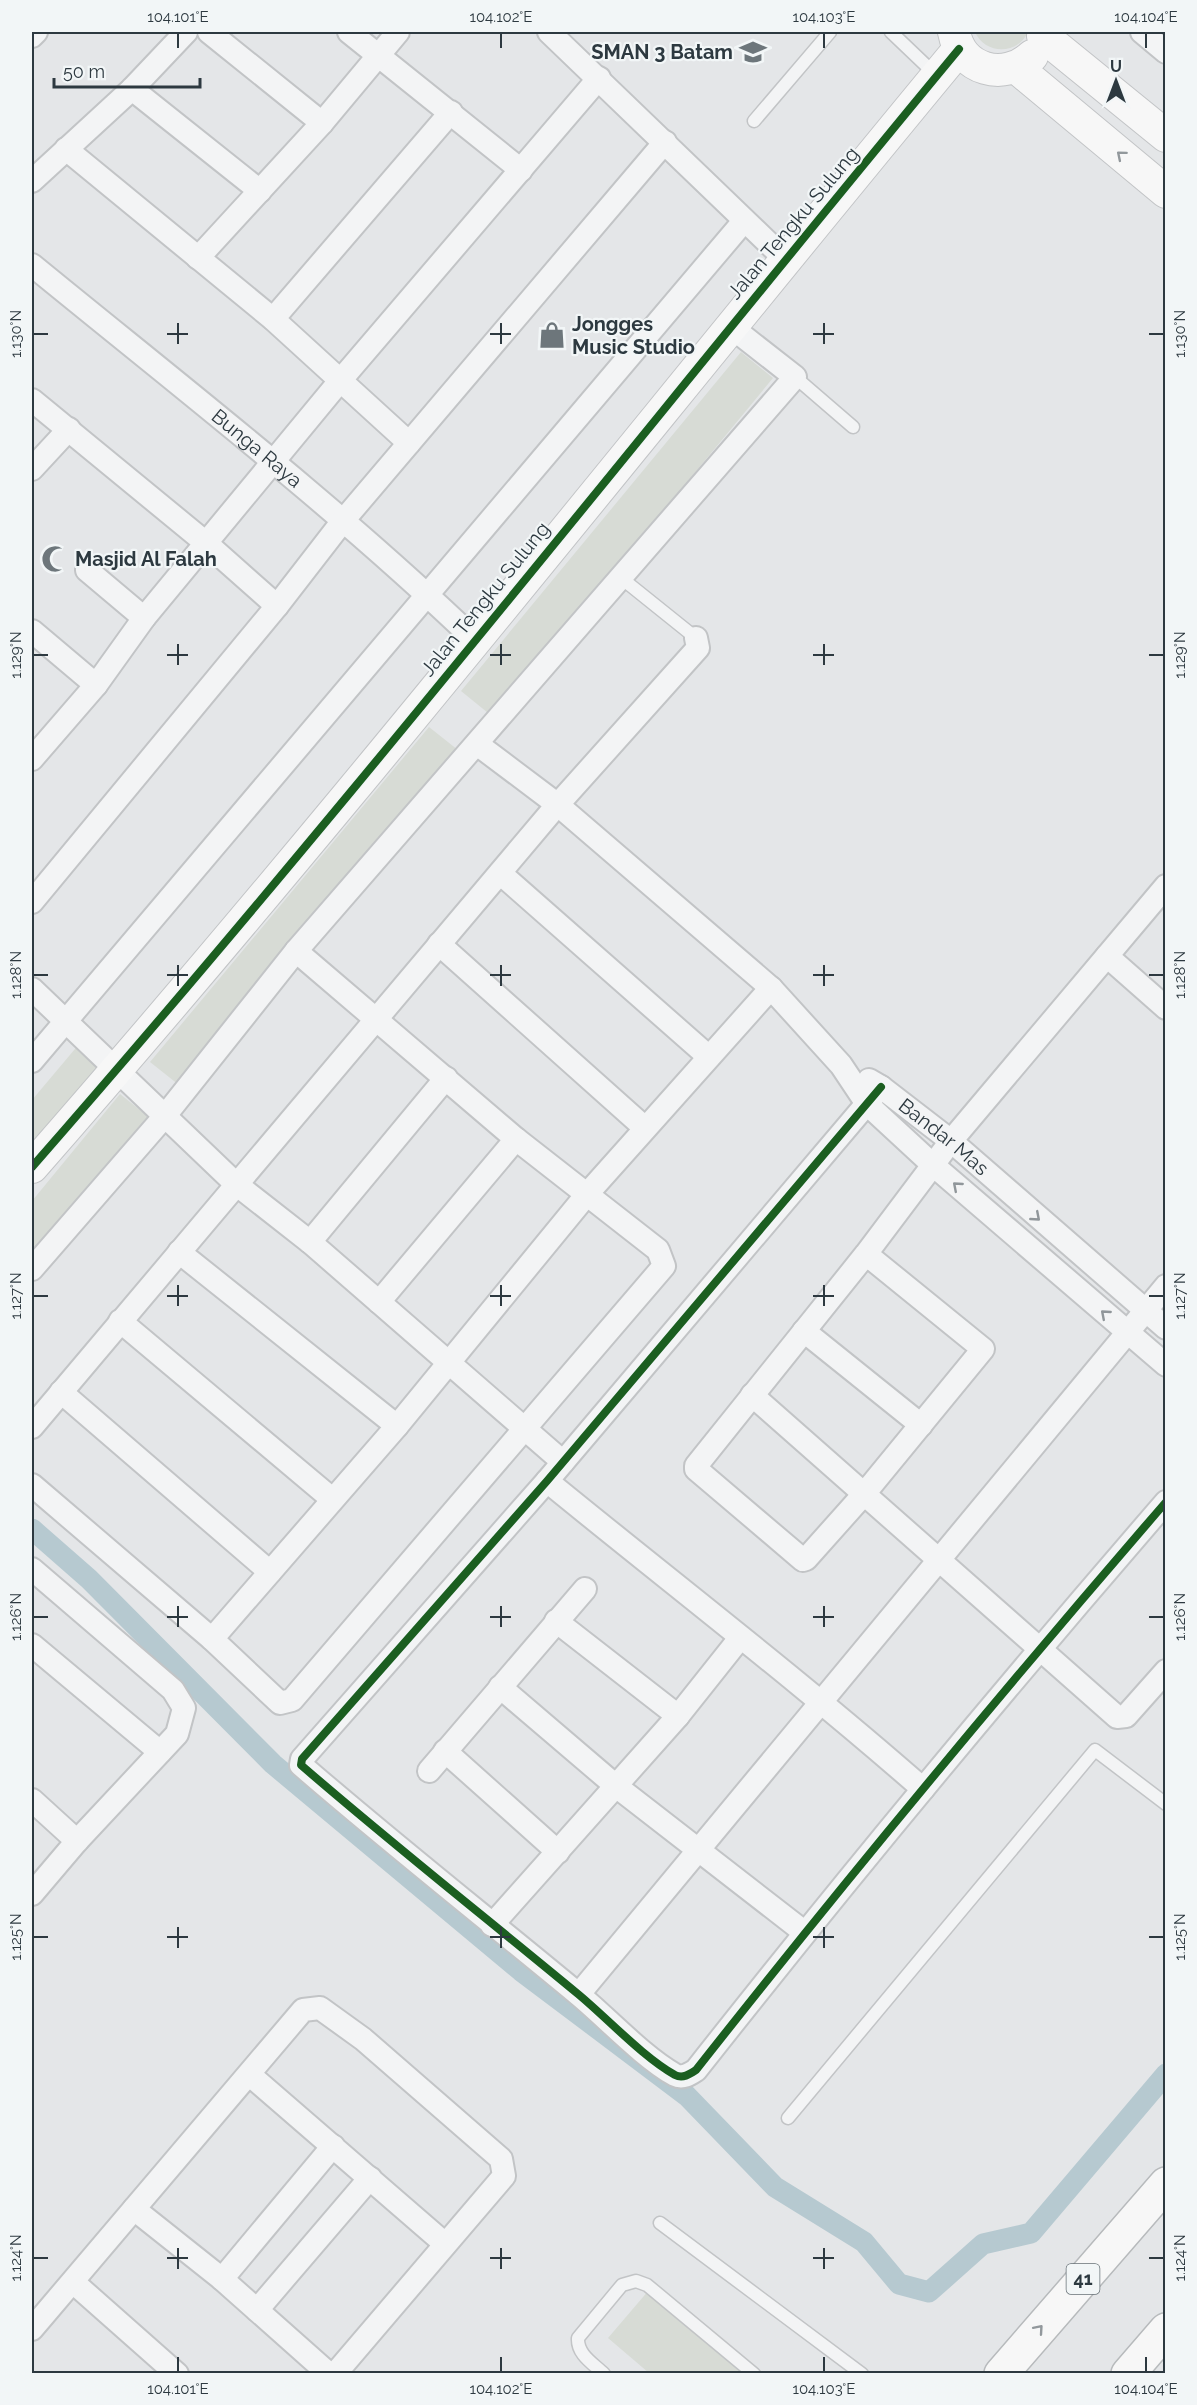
<svg xmlns="http://www.w3.org/2000/svg" width="1197" height="2405" font-family="Raleway,sans-serif">
<style>
.green{fill:#d7dbd5}
.lines{fill:none;stroke-linecap:round;stroke-linejoin:round}
.canal{stroke:#b6c9d0;stroke-width:21}
.lane-casing{stroke:#c2c4c6;stroke-width:15}
.street-casing{stroke:#c2c4c6;stroke-width:26}
.secondary-casing{stroke:#c2c4c6;stroke-width:34}
.highway-casing{stroke:#b7babc;stroke-width:36}
.lane{stroke:#f3f4f5;stroke-width:12}
.street{stroke:#f3f4f5;stroke-width:22}
.secondary{stroke:#f7f7f7;stroke-width:32}
.highway{stroke:#f7f7f7;stroke-width:33}
.cycleway-casing{stroke:#f2f6f7;stroke-width:11}
.cycleway{stroke:#1b5e20;stroke-width:8}
.oneway{stroke:#92989c}
.oneway2{stroke:#90969a}
.ticks{fill:none;stroke:#2d3940;stroke-width:2}
.labels{text-anchor:middle;stroke-width:4.5;stroke-linejoin:round;paint-order:stroke}
.shield{fill:#f2f6f7;stroke:#687277;stroke-width:1.5}
.shield-label{font-size:18px;font-weight:bold;fill:#2d3940}
.poi-label{font-size:20px;font-weight:bold;fill:#2d3940;stroke:#f2f6f7;text-anchor:start}
.street-label{font-size:20px;fill:#2d3940;stroke:#f2f6f7}
.neatline{fill:none;stroke:#2d3940;stroke-width:2}
.ticks-label{font-size:15px;text-anchor:middle;fill:#2d3940}
</style>
<rect width="100%" height="100%" fill="#e4e6e8"/>
<path class="green" d="M975 32H1028C1018 55 985 55 975 32Z
M741 352 773 378 493 717 461 691Z
M429 727 458 750 179 1085 150 1062Z
M80 1043 107 1064 32 1155V1100Z
M120 1094 150 1118 32 1261V1201Z
M649 2290 750 2373H649L608 2338Z"/>
<g class="lines">
<path class="canal" d="M32 1529 89 1579 273 1764 521 1971 687 2096 775 2187 864 2242 899 2284 929 2292 983 2244 1031 2233 1166 2074"/>
<defs>
<path id="lane" d="M891 32 936 75
M754 121 830 32
M795 377 853 427
M620 577 696 638
M788 2118 1095 1750 1166 1804
M660 2223 862 2374
M604 2374C594 2364 577 2355 578 2338L622 2285 636 2281 647 2285 754 2374"/>
<g id="street">
<path d="M209 32 322 123"/>
<path d="M349 32 521 170"/>
<path d="M549 32 785 259"/>
<path d="M1142 32 1166 52"/>
<path d="M32 36 36 32"/>
<path d="M132 89 260 191"/>
<path d="M66 149 273 319 409 443"/>
<path d="M32 181 132 89 186 32"/>
<path d="M198 258 322 123 398 32"/>
<path id="s1" d="M32 265C181 387 335 506 474 639"/>
<path d="M273 319 451 112"/>
<path d="M32 400 206 543 277 606"/>
<path d="M32 469 69 429"/>
<path d="M87 570 144 618"/>
<path d="M32 631 96 685"/>
<path d="M477 744 558 805 771 988 841 1065 867 1104 933 1165 1166 1365"/>
<path d="M32 759 96 685 144 618 339 382 599 78"/>
<path d="M500 873 709 1057"/>
<path d="M32 902 277 606 342 522 665 142"/>
<path d="M439 944 645 1128"/>
<path d="M1107 956 1166 1008"/>
<path d="M32 989 236 1184 310 1242 563 1462"/>
<path d="M32 1061 744 221"/>
<path id="s2" d="M869 1080 881 1087 951 1141 1166 1328"/>
<path d="M881 1087 547 1481 302 1759 301 1765C391 1843 485 1917 578 1994 607 2018 643 2057 675 2075 683 2079 690 2074 696 2070 848 1877 1005 1688 1166 1502"/>
<path d="M310 1242 446 1078"/>
<path d="M179 1252 397 1426"/>
<path d="M866 1254 983 1349 864 1494 806 1559 803 1560 696 1469V1466L866 1254 951 1141 1166 886"/>
<path d="M32 1269 164 1117 296 951 795 377 730 326"/>
<path d="M379 1302 516 1139"/>
<path d="M120 1321 332 1499"/>
<path d="M804 1331 921 1425"/>
<path d="M61 1392 270 1572"/>
<path d="M752 1395 1117 1717 1126 1716 1166 1671"/>
<path d="M32 1427 552 811 698 648 696 638"/>
<path d="M547 1481C673 1584 801 1682 923 1789"/>
<path d="M32 1485 212 1639 280 1703 292 1700 664 1266 658 1250 516 1139 296 951"/>
<path d="M32 1569 173 1690 184 1708 177 1734 77 1841 32 1894"/>
<path d="M556 1621 678 1716"/>
<path d="M212 1639 397 1426 588 1193 771 988"/>
<path d="M32 1645 160 1752"/>
<path d="M500 1687 616 1786 804 1932"/>
<path d="M445 1751 558 1852"/>
<path d="M429 1771 585 1589"/>
<path d="M32 1800 77 1841"/>
<path d="M492 1925 678 1716 740 1638"/>
<path d="M579 1994 1166 1286"/>
<path d="M250 2075 444 2243"/>
<path d="M134 2209 222 2279 329 2374"/>
<path d="M222 2279 333 2146"/>
<path d="M73 2282 177 2374"/>
<path d="M257 2310 370 2178"/>
<path d="M32 2329 303 2010 320 2008 363 2039 501 2159 504 2176 335 2374"/>
</g>
<path id="secondary" d="M954 32C961 70 1004 82 1032 56
M1043 36 1166 136
M1017 68 1166 192
M32 1167C351 803 651 421 959 49"/>
<path id="highway" d="M1001 2374 1166 2184
M1128 2374 1166 2330"/>
</defs>
<use href="#lane" class="lane-casing"/>
<use href="#street" class="street-casing"/>
<use href="#secondary" class="secondary-casing"/>
<use href="#highway" class="highway-casing"/>
<use href="#lane" class="lane"/>
<use href="#street" class="street"/>
<use href="#secondary" class="secondary"/>
<use href="#highway" class="highway"/>
<defs>
<path id="cycleway" d="M881 1087 547 1481 302 1759 301 1765C391 1843 485 1917 578 1994 607 2018 643 2057 675 2075 683 2079 690 2074 696 2070 848 1877 1005 1688 1166 1502
M32 1167C351 803 651 421 959 49"/>
</defs>
<use href="#cycleway" class="cycleway-casing"/>
<use href="#cycleway" class="cycleway"/>
</g>
<defs><path id="oneway-chevron" d="M-2-3.5L2.5 0L-2 3.5" fill="none" stroke-width="1.6" stroke-linecap="round" stroke-linejoin="round" transform="scale(1.5)"/></defs>
<g class="oneway">
<use href="#oneway-chevron" transform="translate(1121 155) rotate(-140)"/>
<use href="#oneway-chevron" transform="translate(1039 2329) rotate(-49)"/>
</g>
<g class="oneway2">
<use href="#oneway-chevron" transform="translate(957 1186) rotate(-139)"/>
<use href="#oneway-chevron" transform="translate(1036 1217) rotate(41)"/>
<use href="#oneway-chevron" transform="translate(1105 1314) rotate(-139)"/>
</g>
<path class="ticks" d="M178 33V48M501 33V48M824 33V48M1146 33V48M178 323V344M501 323V344M824 323V344M33 334H48M167 334H188M490 334H511M813 334H834M1149 334H1164M178 644V665M501 644V665M824 644V665M33 655H48M167 655H188M490 655H511M813 655H834M1149 655H1164M178 965V986M501 965V986M824 965V986M33 975H48M167 975H188M490 975H511M813 975H834M1149 975H1164M178 1285V1306M501 1285V1306M824 1285V1306M33 1296H48M167 1296H188M490 1296H511M813 1296H834M1149 1296H1164M178 1606V1627M501 1606V1627M824 1606V1627M33 1617H48M167 1617H188M490 1617H511M813 1617H834M1149 1617H1164M178 1927V1948M501 1927V1948M824 1927V1948M33 1937H48M167 1937H188M490 1937H511M813 1937H834M1149 1937H1164M178 2248V2269M501 2248V2269M824 2248V2269M33 2258H48M167 2258H188M490 2258H511M813 2258H834M1149 2258H1164M178 2357V2372M501 2357V2372M824 2357V2372M1146 2357V2372"/>
<defs>
<symbol id="school-bare" viewBox="-9 -9 18 18"><path d="M0-5L7-2L0 1L-7-2ZM-4 1L0 2.5L4 1V4Q0 6-4 4Z" fill="#6d767b" stroke="#f2f6f7" stroke-width="2.5" paint-order="stroke"/></symbol>
<symbol id="shop-bare" viewBox="-9 -9 18 18"><path d="M-5-2.5h2.3a2.7 3.5 0 0 1 5.4 0H5L5.5 6h-11ZM-1.5-2.5h3a1.5 2.3 0 0 0-3 0Z" fill="#6d767b" stroke="#f2f6f7" stroke-width="2.5" paint-order="stroke"/></symbol>
<symbol id="mosque-bare" viewBox="-9 -9 18 18"><path d="M3.5-4.9A6 6 0 1 0 3.5 4.9A5 5 0 1 1 3.5-4.9Z" fill="#6d767b" stroke="#f2f6f7" stroke-width="2.5" paint-order="stroke"/></symbol>
</defs>
<g fill-rule="evenodd">
<use href="#school-bare" x="734" y="33" width="38" height="38"/>
<use href="#shop-bare" x="533" y="316" width="38" height="38"/>
<use href="#mosque-bare" x="36" y="540" width="38" height="38"/>
</g>
<g class="labels">
<rect class="shield" x="1066.5" y="2264" width="33" height="30" rx="4.5"/>
<g class="shield-label">
<text x="1083" y="2285">41</text>
</g>
<g class="poi-label">
<text x="733" y="59" text-anchor="end">SMAN 3 Batam</text>
<text x="572" y="331">Jongges<tspan x="572" dy="23">Music Studio</tspan></text>
<text x="75" y="566">Masjid Al Falah</text>
</g>
<g class="street-label">
<text transform="translate(793 223) rotate(-50)" y="7">Jalan Tengku Sulung</text>
<text dy="7" stroke="none"><textPath href="#s1" startOffset="290">Bunga Raya</textPath></text>
<text transform="translate(485 599) rotate(-51)" y="7">Jalan Tengku Sulung</text>
<text dy="7" stroke="none"><textPath href="#s2" startOffset="94">Bandar Mas</textPath></text>
</g>
</g>
<rect width="1197" height="2405" fill="none" stroke="#f2f6f7" stroke-width="66"/>
<g transform="translate(1116 81)" stroke="#f2f6f7" stroke-width="4.5" paint-order="stroke">
<path d="M0-4.5L10 22L0 15L-10 22Z" fill="#2d3940"/>
<text y="-9" font-size="16" font-weight="bold" text-anchor="middle" fill="#2d3940">U</text>
</g>
<path d="M54 78v9h146v-9" fill="none" stroke="#2d3940" stroke-width="3"/>
<text x="63" y="78" font-size="18" fill="#2d3940" stroke="#f2f6f7" stroke-width="4.5" paint-order="stroke">50 m</text>
<rect x="33" y="33" width="1131" height="2339" class="neatline"/>
<g class="ticks-label">
<text x="178" y="22">104.101°E</text>
<text x="501" y="22">104.102°E</text>
<text x="824" y="22">104.103°E</text>
<text x="1146" y="22">104.104°E</text>
<text transform="translate(16 334) rotate(-90)" y="5">1.130°N</text>
<text transform="translate(1180 334) rotate(-90)" y="5">1.130°N</text>
<text transform="translate(16 655) rotate(-90)" y="5">1.129°N</text>
<text transform="translate(1180 655) rotate(-90)" y="5">1.129°N</text>
<text transform="translate(16 975) rotate(-90)" y="5">1.128°N</text>
<text transform="translate(1180 975) rotate(-90)" y="5">1.128°N</text>
<text transform="translate(16 1296) rotate(-90)" y="5">1.127°N</text>
<text transform="translate(1180 1296) rotate(-90)" y="5">1.127°N</text>
<text transform="translate(16 1617) rotate(-90)" y="5">1.126°N</text>
<text transform="translate(1180 1617) rotate(-90)" y="5">1.126°N</text>
<text transform="translate(16 1937) rotate(-90)" y="5">1.125°N</text>
<text transform="translate(1180 1937) rotate(-90)" y="5">1.125°N</text>
<text transform="translate(16 2258) rotate(-90)" y="5">1.124°N</text>
<text transform="translate(1180 2258) rotate(-90)" y="5">1.124°N</text>
<text x="178" y="2394">104.101°E</text>
<text x="501" y="2394">104.102°E</text>
<text x="824" y="2394">104.103°E</text>
<text x="1146" y="2394">104.104°E</text>
</g>
</svg>
